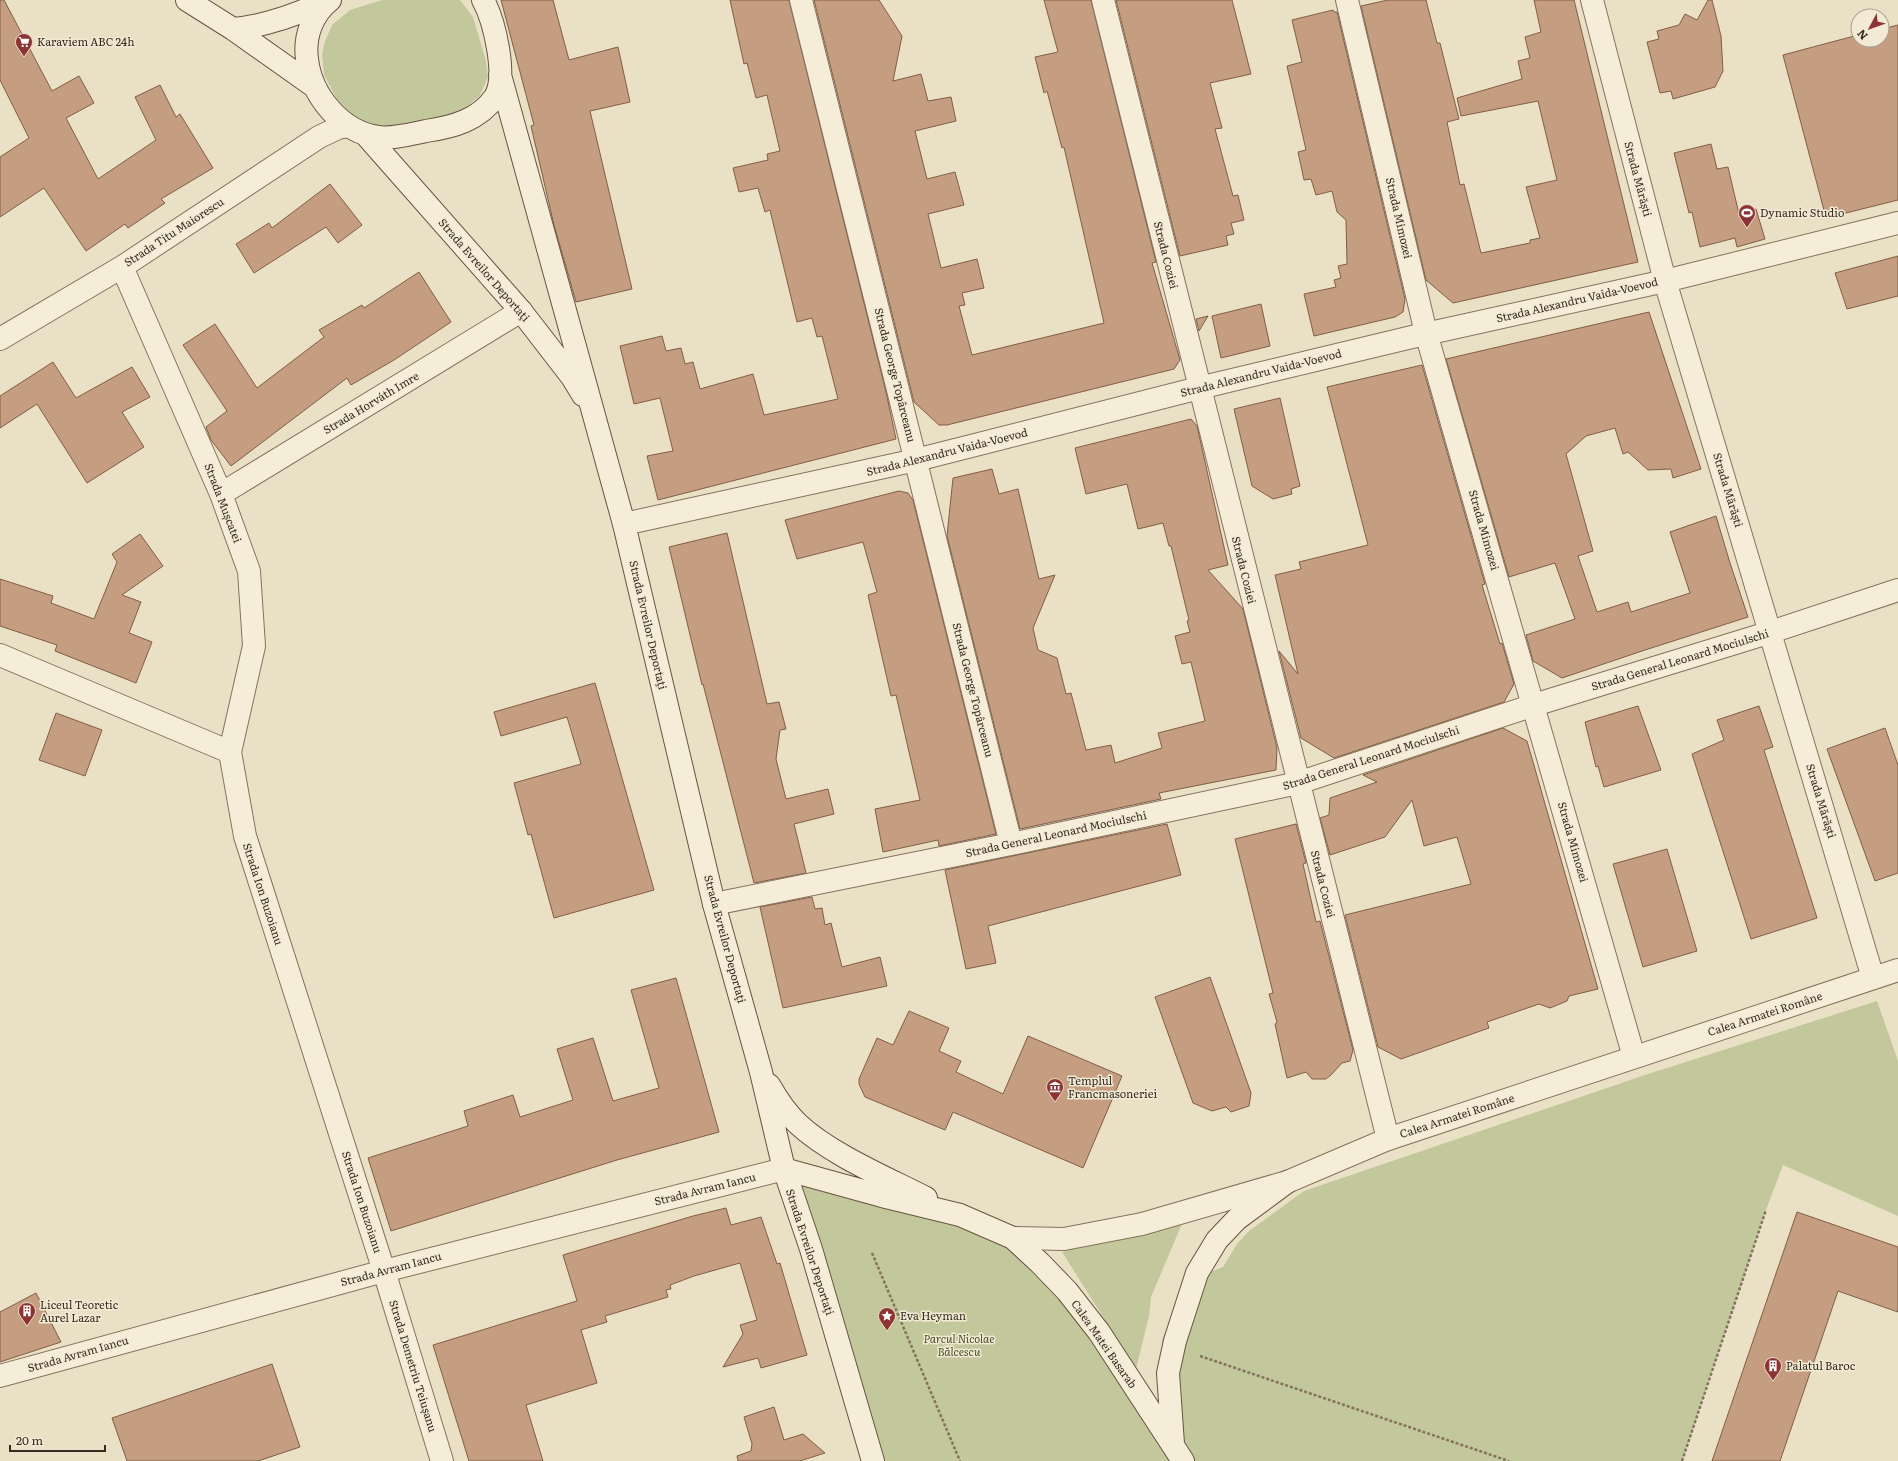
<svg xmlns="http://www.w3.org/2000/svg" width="1898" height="1461" font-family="Literata,serif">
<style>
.green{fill:#c2c89b}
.building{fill:#c59d80;stroke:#815e45}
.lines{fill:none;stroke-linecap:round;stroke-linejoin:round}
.minor-casing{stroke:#84725e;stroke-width:24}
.tertiary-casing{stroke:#84725e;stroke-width:24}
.secondary-casing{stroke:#665441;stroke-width:24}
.path{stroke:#84725e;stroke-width:2.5;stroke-dasharray:3 2;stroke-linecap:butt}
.minor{stroke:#f6edd9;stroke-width:22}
.tertiary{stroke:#f6edd9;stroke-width:22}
.secondary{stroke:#f6edd9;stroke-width:22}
.labels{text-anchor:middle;stroke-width:3;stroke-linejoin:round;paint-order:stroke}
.poi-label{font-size:11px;fill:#362b20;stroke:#f3ead5;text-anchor:start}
.street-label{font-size:11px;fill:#362b20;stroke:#f3ead5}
.park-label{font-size:11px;font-style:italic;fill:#465028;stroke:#f3ead5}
</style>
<rect width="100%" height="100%" fill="#eae0c6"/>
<path class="green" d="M382 0H460L473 17 486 61 488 77 480 95 464 110 445 118 374 128 356 119 337 99 324 75 322 55 325 41 332 25 350 10Z
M1877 1001 1898 1061V1216L1783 1165 1766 1210 1682 1461H873L784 1169 1013 1238 1172 1445 1168 1373 1162 1340 1187 1281 1223 1267 1237 1244 1249 1231 1304 1191 1645 1075Z
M1184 1219 1151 1297 1149 1316 1136 1369 1062 1252Z"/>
<path class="building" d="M0 0H4L52 91 79 76 94 103 66 118 98 179 156 140 135 97 160 85 176 117 180 114 213 168 161 199 165 203 128 228 125 224 86 251 44 188 0 217V157L29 138 0 80Z
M501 0H553L569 60 618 47 630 102 590 111 632 289 576 302 554 225 531 126 534 125Z
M730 0H789L886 392 896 439 658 500 647 456 673 451 660 398 634 404 620 346 662 336 666 351 681 348 685 364 693 362 700 389 753 374 764 415 838 399 822 336 817 337 812 318 797 322 770 210 765 212 758 188 739 192 733 168 768 160 767 154 780 151 767 95 756 98 747 63 744 64Z
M814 0H879L902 36 893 81 921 74 928 101 951 97 956 121 915 131 927 179 955 172 964 205 928 214 941 268 977 259 984 288 962 293 965 305 959 306 972 355 1104 323 1064 147 1062 148 1047 91 1044 93 1035 57 1058 52 1044 0H1091L1156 262 1152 263 1180 360 1174 369 947 425H939L914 402Z
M1116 0H1232L1251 74 1210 83 1222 128 1215 129 1233 196 1238 195 1244 220 1231 223 1234 234 1226 236 1228 245 1180 256Z
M1388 0H1426L1437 43H1440L1459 119 1447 122 1460 185 1464 184 1481 253 1530 243V240L1540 238 1526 187 1557 180 1538 101 1461 116 1457 98 1522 79 1518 61 1530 58 1525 37 1541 32 1534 0H1574L1638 262 1453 303 1426 280 1361 6Z
M1708 0H1712L1721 36 1723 71 1715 87 1673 99 1671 91 1660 93 1647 42 1659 39 1657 31 1679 25 1685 14 1697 20Z
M1333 10 1334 12H1337L1405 299 1403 312 1395 317 1314 336 1304 294 1336 287 1334 280 1341 278 1338 266 1347 264 1346 220 1337 212 1332 191 1316 195 1311 179 1304 180 1298 152 1306 150 1287 66 1302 62 1292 20Z
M1898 25V200L1826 218 1783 55 1858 35V40H1882V29Z
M1711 144 1717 169 1728 167 1739 214 1756 209 1765 239 1737 247 1735 238 1700 247 1692 212 1689 213 1674 153Z
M330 184 362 225 338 243 326 227 254 273 236 244 269 223 272 228Z
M1898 256V296L1847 309 1835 273Z
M419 272 451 322 394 360 351 385 347 378 231 466 211 440 206 427 227 411 183 345 215 324 257 388 324 337 319 330 362 305 364 308Z
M1261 304 1270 346 1221 358 1212 316Z
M1649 312 1701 469 1673 478 1671 469 1648 470 1628 452 1623 454 1615 428 1586 436 1566 454 1593 551 1578 556 1597 612 1628 602 1631 612 1690 593 1670 532 1716 516 1730 563 1748 617 1642 651 1562 678 1533 661 1526 635 1575 619 1555 563 1509 577 1446 359Z
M1208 316 1199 331 1196 319Z
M53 362 76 398 132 367 150 397 122 412 144 447 87 483 37 404 0 428V396Z
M1422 365 1485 584 1482 585 1500 644 1502 643 1514 684 1504 702 1334 758 1301 738 1279 651 1298 674 1275 575 1301 569 1299 562 1368 545 1327 387Z
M1280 398 1300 486 1291 489 1292 494 1273 499 1252 486 1234 409Z
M1191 419 1197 426 1228 565 1208 570 1243 609 1277 748 1276 770 1159 793 1161 799 1020 829 947 536 953 478 992 469 999 494 1018 489 1039 579 1055 575 1033 628 1038 650 1057 658 1066 694 1071 693 1086 750 1111 745 1115 763 1162 748 1158 733 1205 721 1191 662 1182 664 1175 636 1190 632 1187 621 1189 620 1171 546H1169L1163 523 1138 529 1127 484 1086 494 1075 448Z
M899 491 908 493 913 500 996 834 939 846 938 840 883 852 875 809 920 800 896 695 891 696 868 595 877 592 863 542 797 559 785 520Z
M727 533 767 704 779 702 786 729 780 730 776 759 786 799 828 789 834 814 794 824 806 873 754 883 703 684 702 685 669 547Z
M140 534 163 566 122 595 141 602 129 633 152 642 136 683 55 651 57 645 0 626V579L53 596 51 603 94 619 117 562 112 554Z
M595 683 654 890 554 918 531 834 528 835 514 783 581 764 567 717 501 736 494 712Z
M1638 706 1661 770 1604 787 1598 766 1596 767 1585 722Z
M1759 706 1773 747 1764 750 1817 918 1751 939 1692 754 1724 740 1717 720Z
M56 713 102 730 85 776 39 760Z
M1503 728 1527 741 1598 989 1569 996 1567 1001 1550 1008 1539 1004 1487 1022 1489 1028 1401 1059 1378 1047 1345 915 1471 884 1457 837 1424 846 1412 800 1385 837 1330 855 1320 818 1329 815 1330 798 1377 782 1363 775Z
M1885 728 1898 765V873L1875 881 1827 749Z
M1167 824 1181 875 988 926 996 963 966 969 945 870Z
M1296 824 1306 863 1303 864 1316 922 1320 921 1353 1050 1350 1061 1342 1063 1331 1075 1326 1079H1312L1306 1072 1287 1078 1275 1024 1277 1022 1269 994 1273 993 1235 839Z
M1667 849 1697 951 1643 967 1613 864Z
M812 897 815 909 822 908 825 925 831 923 842 967 880 957 887 986 783 1008 760 907Z
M1210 977 1251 1093 1249 1106 1231 1112 1226 1107 1212 1111 1193 1103 1155 997Z
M676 978 719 1132 617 1160 391 1231 368 1158 468 1126 464 1111 513 1095 520 1117 573 1100 557 1049 593 1038 613 1101 659 1088 631 990Z
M909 1011 949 1028 939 1051 961 1061 956 1072 1003 1094 1028 1036 1122 1076 1083 1168 953 1112 945 1130 865 1097 859 1084V1079L877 1038 893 1045Z
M726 1208 731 1225 761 1217 777 1264 780 1263 807 1355 761 1368 758 1358 723 1367 743 1334 740 1325 757 1320 740 1263 694 1276 670 1285 671 1289 666 1290 668 1297 605 1316 607 1322 581 1330 597 1383 526 1405 543 1461H469L433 1345 577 1301 563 1255 693 1216Z
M1797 1212 1898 1247V1312L1838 1291 1780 1461H1712Z
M36 1293 61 1342 0 1362V1312Z
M272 1364 300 1447 258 1461H127L112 1418Z
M774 1407 784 1440 803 1434 825 1453 800 1461H738L737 1456 751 1451 752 1444 744 1417Z"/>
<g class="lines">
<defs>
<path id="minor" d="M801 0 1011 844
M1103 0 1388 1139
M1347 0 1426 333 1634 1057
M1592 0 1665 281 1873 978
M122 267 221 494 249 571 254 646 230 752
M0 339 122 267 319 137 338 128 348 126
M221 494 521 311
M624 524 916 460 1199 388 1412 337 1665 281 1898 223
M0 655 230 752 245 836 384 1271 442 1461
M714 904 1011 844 1298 783 1534 705 1771 632 1898 590
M0 1376 384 1271 784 1169"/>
<path id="tertiary" d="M1013 1238 1064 1239 1142 1224 1287 1182 1388 1139 1898 970"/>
<path id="secondary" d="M187 0 233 29 315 87
M330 0C312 14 304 37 307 59 311 95 341 132 378 137 393 139 411 134 426 131 453 127 479 120 495 97 508 76 494 20 483 0
M233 29C267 26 296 14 328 1
M500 75 624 524 714 904 761 1072 784 1169 811 1249 873 1461
M365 134 521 311 572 377 583 395
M769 1085C777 1099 786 1113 798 1124 830 1154 887 1178 926 1198
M784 1169 882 1196 960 1215 1013 1238 1040 1263 1067 1291 1099 1332 1183 1461
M1173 1444 1168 1373 1175 1341 1197 1273 1217 1240 1237 1219 1287 1182"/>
</defs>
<use href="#minor" class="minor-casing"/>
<use href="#tertiary" class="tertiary-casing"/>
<use href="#secondary" class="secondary-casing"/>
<path class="path" d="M872 1253 960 1461
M1200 1356 1509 1461
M1682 1461 1766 1210"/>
<use href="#minor" class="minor"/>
<use href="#tertiary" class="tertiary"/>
<use href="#secondary" class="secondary"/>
</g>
<defs>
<symbol id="supermarket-pin" viewBox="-11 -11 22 30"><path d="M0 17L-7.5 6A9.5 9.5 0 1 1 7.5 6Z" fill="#8e3333" stroke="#f3ead5"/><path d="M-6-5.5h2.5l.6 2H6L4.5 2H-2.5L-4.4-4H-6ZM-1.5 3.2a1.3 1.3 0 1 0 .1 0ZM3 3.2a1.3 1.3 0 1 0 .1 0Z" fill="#fff"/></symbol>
<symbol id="stadium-pin" viewBox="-11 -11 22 30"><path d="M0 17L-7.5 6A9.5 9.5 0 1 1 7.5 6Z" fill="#8e3333" stroke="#f3ead5"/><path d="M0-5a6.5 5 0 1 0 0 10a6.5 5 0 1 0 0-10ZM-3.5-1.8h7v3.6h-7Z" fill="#fff"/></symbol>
<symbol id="museum-pin" viewBox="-11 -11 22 30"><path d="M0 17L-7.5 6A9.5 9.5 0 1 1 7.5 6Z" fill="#8e3333" stroke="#f3ead5"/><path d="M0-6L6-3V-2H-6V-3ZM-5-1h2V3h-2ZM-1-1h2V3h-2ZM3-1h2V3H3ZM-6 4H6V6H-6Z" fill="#fff"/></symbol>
<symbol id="building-pin" viewBox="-11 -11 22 30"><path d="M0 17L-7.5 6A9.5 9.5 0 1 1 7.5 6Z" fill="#8e3333" stroke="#f3ead5"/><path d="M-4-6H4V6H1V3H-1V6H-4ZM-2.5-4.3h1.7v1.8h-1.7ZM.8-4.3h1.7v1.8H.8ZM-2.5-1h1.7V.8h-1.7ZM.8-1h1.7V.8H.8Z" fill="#fff"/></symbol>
<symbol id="sight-pin" viewBox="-11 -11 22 30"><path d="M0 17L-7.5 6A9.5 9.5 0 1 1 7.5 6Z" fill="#8e3333" stroke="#f3ead5"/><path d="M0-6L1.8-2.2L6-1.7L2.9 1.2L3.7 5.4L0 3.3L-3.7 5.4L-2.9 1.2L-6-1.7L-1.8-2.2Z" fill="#fff"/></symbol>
</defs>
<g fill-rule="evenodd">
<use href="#supermarket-pin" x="14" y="32" width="20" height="27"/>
<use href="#stadium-pin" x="1737" y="203" width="20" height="27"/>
<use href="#museum-pin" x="1045" y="1077" width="20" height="27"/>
<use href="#building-pin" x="17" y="1301" width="20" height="27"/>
<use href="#sight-pin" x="877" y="1306" width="20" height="27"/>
<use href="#building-pin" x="1763" y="1356" width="20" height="27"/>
</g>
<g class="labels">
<g class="poi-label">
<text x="37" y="46">Karaviem ABC 24h</text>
<text x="1760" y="217">Dynamic Studio</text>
<text x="1068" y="1085">Templul<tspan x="1068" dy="13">Francmasoneriei</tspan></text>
<text x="40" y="1309">Liceul Teoretic<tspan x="40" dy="13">Aurel Lazar</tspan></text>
<text x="900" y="1320">Eva Heyman</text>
<text x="1786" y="1370">Palatul Baroc</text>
</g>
<g class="street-label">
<text transform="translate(1638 179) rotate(75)" y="4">Strada Mărăști</text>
<text transform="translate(1399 218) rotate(77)" y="4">Strada Mimozei</text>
<text transform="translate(174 232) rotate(-33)" y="4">Strada Titu Maiorescu</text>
<text transform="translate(1166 255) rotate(76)" y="4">Strada Coziei</text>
<text transform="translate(484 270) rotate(49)" y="4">Strada Evreilor Deportaţi</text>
<text transform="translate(1577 300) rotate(-13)" y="4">Strada Alexandru Vaida-Voevod</text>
<text transform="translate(1261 373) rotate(-14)" y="4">Strada Alexandru Vaida-Voevod</text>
<text transform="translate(895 375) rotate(76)" y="4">Strada George Topârceanu</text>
<text transform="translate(371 403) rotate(-31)" y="4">Strada Horváth Imre</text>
<text transform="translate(947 452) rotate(-14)" y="4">Strada Alexandru Vaida-Voevod</text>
<text transform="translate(1728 490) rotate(73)" y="4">Strada Mărăști</text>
<text transform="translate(223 503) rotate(69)" y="4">Strada Mușcatei</text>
<text transform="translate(1484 530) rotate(74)" y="4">Strada Mimozei</text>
<text transform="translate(1244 570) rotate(76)" y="4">Strada Coziei</text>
<text transform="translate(648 625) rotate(77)" y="4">Strada Evreilor Deportaţi</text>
<text transform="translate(1680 660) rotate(-17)" y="4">Strada General Leonard Mociulschi</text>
<text transform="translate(973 690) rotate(76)" y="4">Strada George Topârceanu</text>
<text transform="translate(1371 758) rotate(-18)" y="4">Strada General Leonard Mociulschi</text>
<text transform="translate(1821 801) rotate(73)" y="4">Strada Mărăști</text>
<text transform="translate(1056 834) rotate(-12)" y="4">Strada General Leonard Mociulschi</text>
<text transform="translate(1573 842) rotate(74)" y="4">Strada Mimozei</text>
<text transform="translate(1323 884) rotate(76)" y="4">Strada Coziei</text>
<text transform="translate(263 894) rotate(72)" y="4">Strada Ion Buzoianu</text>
<text transform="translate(725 939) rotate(75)" y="4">Strada Evreilor Deportaţi</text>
<text transform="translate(1765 1014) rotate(-18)" y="4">Calea Armatei Române</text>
<text transform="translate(1457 1116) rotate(-18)" y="4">Calea Armatei Române</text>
<text transform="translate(705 1189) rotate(-14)" y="4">Strada Avram Iancu</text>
<text transform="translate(362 1202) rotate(72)" y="4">Strada Ion Buzoianu</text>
<text transform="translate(810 1252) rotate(72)" y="4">Strada Evreilor Deportaţi</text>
<text transform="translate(391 1269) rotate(-15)" y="4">Strada Avram Iancu</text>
<text transform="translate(1104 1344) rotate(55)" y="4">Calea Matei Basarab</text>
<text transform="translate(78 1354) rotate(-16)" y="4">Strada Avram Iancu</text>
<text transform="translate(413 1366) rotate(73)" y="4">Strada Demetriu Teiușanu</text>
</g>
<g class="park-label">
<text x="959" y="1343">Parcul Nicolae<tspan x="959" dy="13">Bălcescu</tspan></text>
</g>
</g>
<g transform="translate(1870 28) rotate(229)"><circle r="19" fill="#f3ead5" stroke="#a79e8d"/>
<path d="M0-3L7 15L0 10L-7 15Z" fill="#8e3333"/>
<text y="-6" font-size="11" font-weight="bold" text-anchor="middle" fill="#362b20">N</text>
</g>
<path d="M10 1445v6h95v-6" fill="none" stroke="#362b20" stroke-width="2"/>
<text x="16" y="1445" font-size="12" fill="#362b20" stroke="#f3ead5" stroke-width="3" paint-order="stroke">20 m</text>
</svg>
